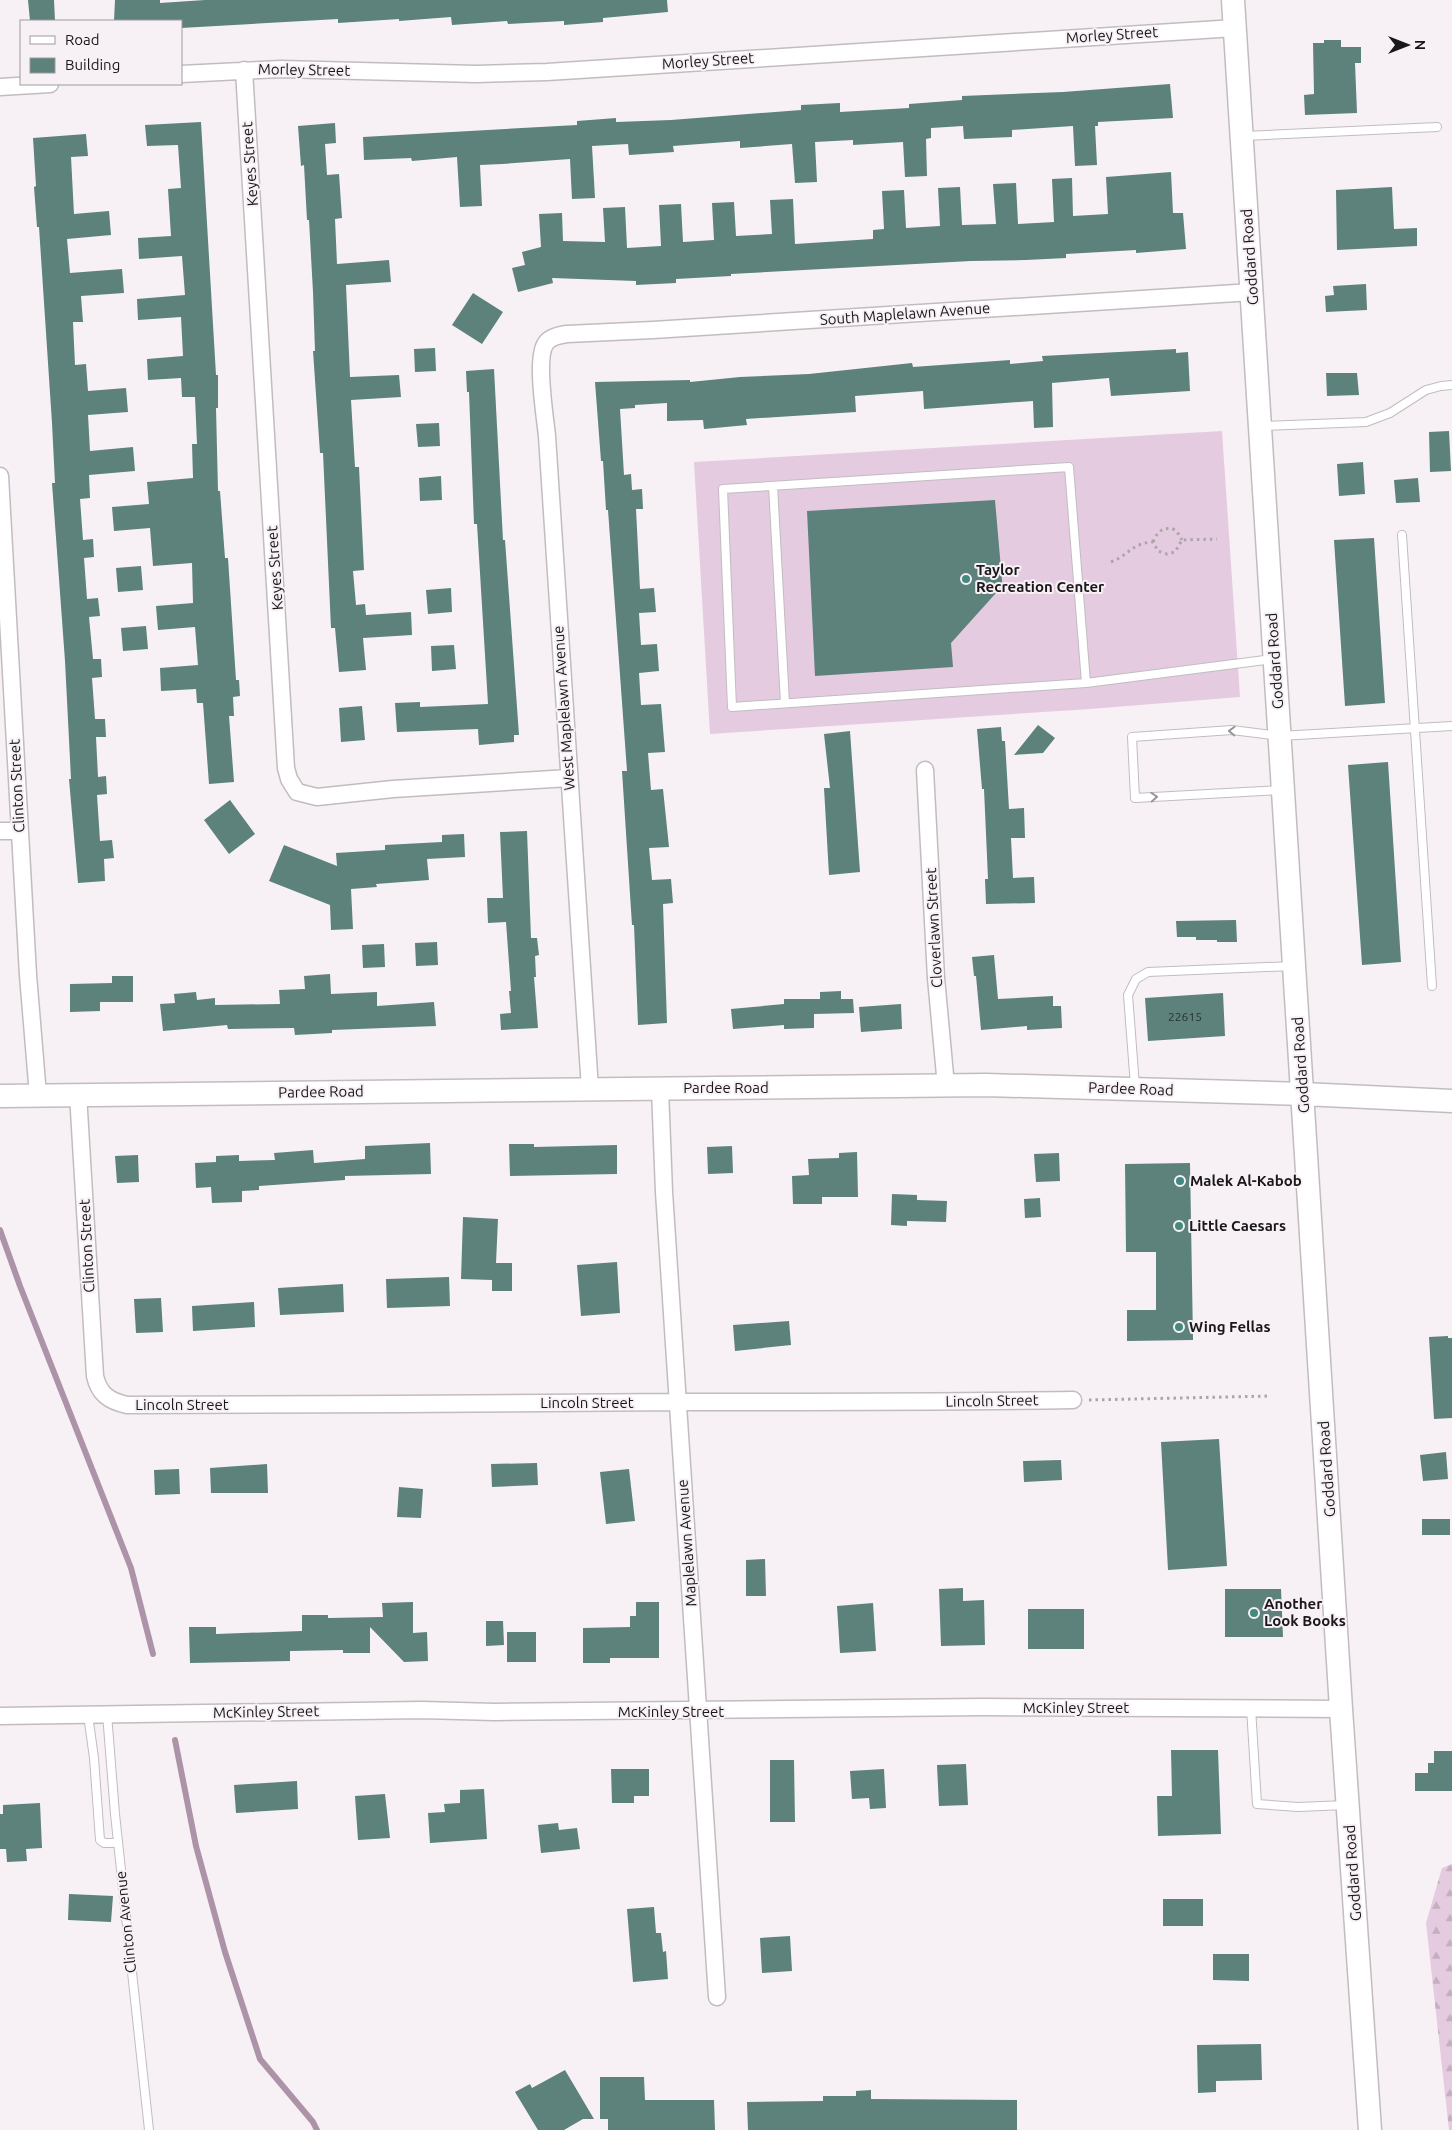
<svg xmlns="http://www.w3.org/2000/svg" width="1452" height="2130" font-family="Ubuntu,sans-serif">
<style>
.forest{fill:url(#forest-firs)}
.garden{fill:#e5cbe0}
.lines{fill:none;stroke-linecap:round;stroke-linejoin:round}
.stream{stroke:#ac93a8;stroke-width:6}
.building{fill:#5d817b}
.lane-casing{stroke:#c2bcc1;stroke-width:10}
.street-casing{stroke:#c2bcc1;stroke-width:19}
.secondary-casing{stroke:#c2bcc1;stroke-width:25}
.path{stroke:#aaa5a9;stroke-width:3;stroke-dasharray:2.5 4;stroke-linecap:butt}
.lane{stroke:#fff;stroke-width:8}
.street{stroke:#fff;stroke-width:16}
.secondary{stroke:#fff;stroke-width:22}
.oneway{stroke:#989798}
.poi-dot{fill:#44897f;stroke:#f7f1f6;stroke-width:2}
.labels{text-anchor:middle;stroke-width:4;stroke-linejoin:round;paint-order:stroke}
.number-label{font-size:12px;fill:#2a3232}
.street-label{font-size:15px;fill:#191719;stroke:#f7f1f6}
.poi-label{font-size:15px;font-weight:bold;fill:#191719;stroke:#f7f1f6;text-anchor:start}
</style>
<defs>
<pattern id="forest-firs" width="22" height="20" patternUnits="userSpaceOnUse" patternTransform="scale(1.25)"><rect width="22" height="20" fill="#e5cbe0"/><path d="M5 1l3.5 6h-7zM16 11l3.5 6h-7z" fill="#c4aec0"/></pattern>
</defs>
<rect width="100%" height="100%" fill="#f7f1f6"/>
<path class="forest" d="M1452 1864V2130H1449L1426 1923 1442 1868Z"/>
<path class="garden" d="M1222 431 1240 697 1090 709 710 734 694 462Z"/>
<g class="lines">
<path class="stream" d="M0 1230 20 1286 131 1568 153 1654
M175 1740 196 1846 225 1952 260 2059 313 2122 317 2130"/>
</g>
<path class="building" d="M28 0H54L55 21H30Z
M115 0H160V3L205 0H667L668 12 603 18V22L564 25V21L508 24 507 21 452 25 451 17 399 21V19L338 23V19L181 28V21H114Z
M1324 40H1341V47H1361V63H1355L1357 113 1305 115 1304 95 1314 94 1313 43H1324Z
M1170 84 1173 118 1098 122V126H1095L1097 165 1075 166 1073 126 1012 130V137L964 139 963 126 931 128V138L926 139 927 176 905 177 903 142 853 145V140L815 142 817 182 795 183 792 144 740 148V141L673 146 674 152 629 155 628 144 592 146 595 198 572 199 570 159 502 164 480 165 482 206 460 207 457 157 412 161 411 158 364 160 363 137 577 125V121L616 118V122L671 120 801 110V105L840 103V112L909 108V104L962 100V96L1063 92Z
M201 122 216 375H218V408H216L218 491H220L225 558H228L236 680H239L240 696 233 697 234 716H229L234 782 209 784 203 703H197L196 689 161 691 160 668 198 665 195 627 158 630 156 606 193 603 192 563 153 566 150 528 114 531 112 507 149 504 147 482 193 478 192 444H197L195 397H182L181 378 148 380 147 359 183 356 181 317 138 320 137 299 185 295 182 256 139 259 138 238 171 236 168 189 181 188 178 145 147 146 145 125Z
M335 123 336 143 325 144 327 175 339 174 342 218 335 219 337 264 389 260 391 282 346 285 350 377 399 375 401 397 351 400 355 467H359L364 570 353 571 356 605 365 604 366 615 411 612 412 635 363 638 366 670 339 672 335 628H331L323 453H320L313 351H315L313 292 309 220H307L304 165 301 166 298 126Z
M86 134 88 156 71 157 74 214 109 211 111 235 67 239 70 273 122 269 124 293 81 296 83 322H73L75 365 86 364 88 391 126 388 128 412 88 415 90 451 133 447 135 471 89 475 90 498 80 499 83 540 93 539 94 557 84 558 87 599 98 598 100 616 89 617 93 659H101L102 677 92 678 95 719H105L106 737H96L98 777 106 776 107 794 97 795 100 841 112 840 114 858 104 859 105 881 78 883 69 779H71L65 661 52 483H55L52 423 39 227H37L34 187 36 186 33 138Z
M1171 172 1173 213H1183L1186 249 1136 253V250L1066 254V258L1026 260 971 261 731 274V276L676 279V283L636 285V281L552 278 553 283 518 292 512 268 525 265 522 252 541 247 539 214 562 213 563 241 605 242 603 208 625 207 627 248 661 246 659 205 681 204 683 242 714 240 712 203 734 202 736 236 772 234 770 200 793 199 795 244 873 239V230L884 229 882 191 904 190 906 228 940 226 938 188 960 187 962 225 996 224 993 184 1016 183 1018 224 1054 222 1052 179 1072 178 1073 216 1108 214 1106 177Z
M1392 187 1394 229 1417 228V246L1337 250 1336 190Z
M1366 284 1367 310 1326 312 1325 296 1334 295 1333 286Z
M473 293 503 312 482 344 452 325Z
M435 348 436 371 415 372 414 349Z
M1176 349V353L1188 352 1190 391 1111 396 1109 378 1052 383 1053 427 1034 428 1033 401 924 409 923 391 855 396 856 412 746 419 747 425 704 429 703 420 667 421V403L635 405V408L620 409 624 475 631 474 632 490 642 489 643 509H636L640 589 654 588 656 612 639 613 641 645 657 644 659 671 639 673 641 705 661 704 665 752 648 753 651 790 663 789 669 847 649 848 652 880 671 879 673 903 663 904 667 1023 638 1025 634 925H632L622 771H627L608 510H606L603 461H601L595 382 690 380V382L740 377 809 374 912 363 913 367 1010 360V364L1043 361 1042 356Z
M494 369 503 540H505L519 735H514V742L479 745 478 729 397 732 395 703 420 702V707L488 704 477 524H474L469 392H467L466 371Z
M1326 373H1357L1359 395 1327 396Z
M439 423 440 446 418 447 416 424Z
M1449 431 1451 471 1430 472 1429 432Z
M1363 462 1365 494 1339 496 1337 464Z
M441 476 442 500 420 501 419 478Z
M1418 478 1420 502 1396 503 1394 480Z
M995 500 1003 592 996 593 951 643 953 667 815 676 807 511Z
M1374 538 1385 703 1345 706 1334 540Z
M141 566 143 590 118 592 116 568Z
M451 588 452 612 428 614 426 590Z
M146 626 148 649 123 651 121 628Z
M454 645 456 669 432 671 431 646Z
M362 706 365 740 341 742 339 708Z
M1038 725 1055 738 1043 753 1014 755Z
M1001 727 1002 741H1005L1009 809 1024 808 1025 838H1011L1013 878 1034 877 1035 903 986 904 985 879H988L984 789H982L977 729Z
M850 731 860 872 829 875 824 788H830L824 734Z
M1388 762 1401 962 1362 965 1348 765Z
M230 800 255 834 229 854 204 820Z
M527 831 531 938H537L539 955 535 956 536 977H534L538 1028 501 1030 500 1014 511 1013 509 991H511L506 922 488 923 487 898H503L500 832Z
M464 834 465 857 427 859 429 880 376 884 377 887 351 889 353 929 331 930 330 905 269 881 284 845 337 866 336 853 385 850V845L442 842V835Z
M1236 920 1237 942H1217V940H1196V937H1177L1176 921Z
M437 942 438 965 416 966 415 943Z
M384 944 385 967 363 968 362 945Z
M994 955 998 999 1053 996V1006H1061L1062 1028 1027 1030V1026L981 1030 976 976H974L972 957Z
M330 974 331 994 377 992V1006L434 1002 436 1026 332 1030V1033L295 1035 294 1028 228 1029 227 1025 163 1031 160 1004 175 1003 174 994 196 992 197 1000 215 998V1005L280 1004 279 990 305 989 304 976Z
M112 976H133V1002H100V1011L70 1012V984L112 983Z
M841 991V999H853L854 1013 814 1014V1028L784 1029V1025L733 1029 731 1009 784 1004V999H820V992Z
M1223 993 1225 1036 1148 1041 1145 998Z
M901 1004 902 1029 861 1032 859 1007Z
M430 1143 431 1174 345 1176V1180L259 1186V1190L242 1191V1202L212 1203 211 1187 196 1188 195 1163 216 1162V1156L239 1155V1161L275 1160 274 1153 313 1150 314 1163 365 1159V1146Z
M509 1144H534V1147L617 1145V1174L510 1176Z
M732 1146 733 1173 708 1174 707 1147Z
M857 1152 858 1197H822V1204H793L792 1176 809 1175 808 1159 839 1158V1153Z
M1059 1153 1060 1181 1036 1182 1034 1154Z
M138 1155 139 1182 117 1183 115 1156Z
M1190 1163 1193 1340 1127 1341V1310H1156V1252H1126L1125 1164Z
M892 1194 917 1195V1200L947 1201 946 1222 907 1221V1226L891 1225Z
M1040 1198 1041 1217 1025 1218 1024 1199Z
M463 1217 498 1219 496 1263H512V1291H492V1280L461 1279Z
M617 1262 620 1313 581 1316 577 1265Z
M449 1277 450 1306 387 1308 386 1279Z
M343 1284 344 1312 280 1315 278 1288Z
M161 1298 163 1332 136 1333 134 1299Z
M254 1302 255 1327 193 1331 192 1306Z
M789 1321 791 1345 735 1351 733 1325Z
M1448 1336V1338H1452V1418L1434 1419 1429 1337Z
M1219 1439 1227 1566 1168 1570 1161 1442Z
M1446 1452 1448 1479 1423 1481 1420 1455Z
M1061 1460 1062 1480 1024 1482 1023 1461Z
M537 1463 538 1485 492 1487 491 1464Z
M267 1464 268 1493H211L210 1468Z
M179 1469 180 1494 155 1495 154 1470Z
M629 1469 635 1521 606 1524 600 1472Z
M399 1487 423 1489 421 1518 397 1517Z
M1422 1519H1450V1535H1422Z
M765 1559 766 1596H746V1560Z
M963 1588V1601L984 1600 985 1645 941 1646 939 1589Z
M1225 1589H1281L1283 1637H1225Z
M413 1602V1633L427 1632 428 1661 404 1662 370 1627V1653H343V1650L290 1651V1661L190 1663 189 1627H216V1634L302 1631V1615H328V1618L383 1617 382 1603Z
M636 1602H659V1658H610V1663H583V1628L630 1627V1616H636Z
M873 1603 876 1651 840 1653 837 1606Z
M1028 1609H1084V1649H1028Z
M486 1621H503L504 1645 486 1646Z
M507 1632H536V1662H507Z
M1171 1750H1218L1221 1834 1158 1836 1157 1796H1172Z
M1434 1751H1452V1791H1415V1773H1428V1763H1434Z
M770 1760H794L795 1822H770Z
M966 1764 968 1805 939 1806 937 1765Z
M611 1769H649V1796H634V1803H612Z
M884 1769 886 1808 870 1809 869 1798 852 1799 850 1771Z
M297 1781 298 1809 236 1813 234 1785Z
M484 1789 487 1839 430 1843 428 1813 445 1812 444 1804 460 1803V1790Z
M385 1794 390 1838 358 1840 355 1796Z
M40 1803 42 1848 26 1849 27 1861 7 1862 6 1849H0V1814H3V1805Z
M558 1823 559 1830 577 1828 580 1849 541 1853 538 1825Z
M69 1894 113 1896 111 1922 68 1920Z
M1163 1899H1203V1926H1163Z
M654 1907 656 1933H661L663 1952 666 1951 668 1979 633 1982 627 1909Z
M790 1936 792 1971 762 1973 760 1938Z
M1213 1954H1249V1981L1213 1980Z
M1261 2044 1262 2080 1216 2081V2092L1198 2093 1197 2045Z
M565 2070 594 2119H583L564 2130H538L515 2092 530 2084 532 2088Z
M600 2077H644L645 2100H714L715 2130H608V2119H600Z
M871 2090V2099L1017 2100V2130H748L747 2102 823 2101V2096H856V2091Z"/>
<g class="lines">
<defs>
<path id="lane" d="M1244 136 1437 127
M1262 426 1366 422 1390 413 1426 390 1441 386 1452 385
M773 486 785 703
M1402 535 1432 986
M1086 683 1069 467 723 489 732 707 1086 683 1273 659
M1281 790 1135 798 1132 737 1232 730 1280 736 1452 726
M1135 1086 1128 995 1136 979 1148 972 1293 966
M1251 1708 1257 1804 1298 1807 1346 1805
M107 1714 115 1814 149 2130
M88 1715 94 1758 100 1840 104 1843H118"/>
<path id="street" d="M244 70 286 768 289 779 297 792 317 797 393 789 569 778
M181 74 281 69 476 74 547 72 1235 28
M0 87 50 84
M0 476 28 975 38 1095
M925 770 936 978 946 1086
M0 831H19
M590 1089 547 436C545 416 535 357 546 343 550 337 560 335 567 334L653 330 1252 292
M660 1089 664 1192 717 1997
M78 1094 95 1376C99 1394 109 1401 127 1405 311 1405 494 1403 678 1402 810 1402 941 1402 1073 1400
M0 1716 422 1710 495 1712 984 1707 1341 1709"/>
<path id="secondary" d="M1233 0 1341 1709 1370 2130
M0 1096 986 1085 1303 1094 1452 1101"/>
</defs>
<use href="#lane" class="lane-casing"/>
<use href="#street" class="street-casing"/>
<use href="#secondary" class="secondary-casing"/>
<path class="path" d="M1153 542C1158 530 1164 526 1176 530L1182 540
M1111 562C1129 555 1132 543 1153 542L1158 551 1167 554 1175 552 1182 540 1217 539
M1089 1400 1271 1396"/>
<use href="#lane" class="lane"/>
<use href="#street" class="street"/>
<use href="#secondary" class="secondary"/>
</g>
<defs><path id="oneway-chevron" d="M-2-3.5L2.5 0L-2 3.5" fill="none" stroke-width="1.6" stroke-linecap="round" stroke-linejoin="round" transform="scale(1.25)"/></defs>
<g class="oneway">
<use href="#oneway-chevron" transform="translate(1232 731) rotate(-178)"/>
<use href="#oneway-chevron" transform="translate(1154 797) rotate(-3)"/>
</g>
<g class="poi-dot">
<circle cx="966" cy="579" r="5"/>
<circle cx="1180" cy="1181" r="5"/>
<circle cx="1179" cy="1226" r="5"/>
<circle cx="1179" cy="1327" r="5"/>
<circle cx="1254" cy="1613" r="5"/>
</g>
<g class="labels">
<g class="number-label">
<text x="1185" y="1021">22615</text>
</g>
<g class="street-label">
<text transform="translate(1112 35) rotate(-4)" y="5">Morley Street</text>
<text transform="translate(708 61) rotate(-4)" y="5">Morley Street</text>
<text transform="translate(304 70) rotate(1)" y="5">Morley Street</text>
<text transform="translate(250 164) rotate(-94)" y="5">Keyes Street</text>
<text transform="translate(1250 257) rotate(-94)" y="5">Goddard Road</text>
<text transform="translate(905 314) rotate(-4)" y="5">South Maplelawn Avenue</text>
<text transform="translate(275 568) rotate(-94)" y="5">Keyes Street</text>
<text transform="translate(1275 661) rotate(-94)" y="5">Goddard Road</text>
<text transform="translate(564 708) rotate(-94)" y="5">West Maplelawn Avenue</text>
<text transform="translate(17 786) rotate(-93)" y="5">Clinton Street</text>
<text transform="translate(934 928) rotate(-93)" y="5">Cloverlawn Street</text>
<text transform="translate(1301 1065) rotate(-94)" y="5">Goddard Road</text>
<text x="726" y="1093">Pardee Road</text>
<text transform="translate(1131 1089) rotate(2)" y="5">Pardee Road</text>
<text transform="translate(321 1092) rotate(-1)" y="5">Pardee Road</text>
<text transform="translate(87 1246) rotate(-93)" y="5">Clinton Street</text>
<text transform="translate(992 1401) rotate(-1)" y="5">Lincoln Street</text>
<text x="587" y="1408">Lincoln Street</text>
<text x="182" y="1410">Lincoln Street</text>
<text transform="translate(1327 1469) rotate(-94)" y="5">Goddard Road</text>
<text transform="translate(687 1543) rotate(-94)" y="5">Maplelawn Avenue</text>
<text x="1076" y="1713">McKinley Street</text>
<text transform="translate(266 1712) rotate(-1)" y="5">McKinley Street</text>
<text x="671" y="1717">McKinley Street</text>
<text transform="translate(1353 1873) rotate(-94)" y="5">Goddard Road</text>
<text transform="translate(126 1922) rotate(-96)" y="5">Clinton Avenue</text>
</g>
<g class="poi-label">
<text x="976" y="575">Taylor<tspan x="976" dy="17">Recreation Center</tspan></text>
<text x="1190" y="1186">Malek Al-Kabob</text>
<text x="1189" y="1231">Little Caesars</text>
<text x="1189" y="1332">Wing Fellas</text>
<text x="1264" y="1609">Another<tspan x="1264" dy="17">Look Books</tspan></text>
</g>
</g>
<rect x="20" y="20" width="162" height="65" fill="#f7f1f6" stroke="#9e9a9e"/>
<rect x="30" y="36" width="25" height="8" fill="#ffffff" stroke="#9e9a9e"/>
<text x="65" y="45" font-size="15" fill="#191719">Road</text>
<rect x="30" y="58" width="25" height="15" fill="#5d817b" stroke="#9e9a9e"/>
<text x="65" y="70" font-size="15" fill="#191719">Building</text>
<g transform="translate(1407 45) rotate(90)" stroke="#f7f1f6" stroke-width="4" paint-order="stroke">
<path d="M0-4L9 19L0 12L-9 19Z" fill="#191719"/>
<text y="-8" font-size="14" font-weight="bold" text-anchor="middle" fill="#191719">N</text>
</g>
</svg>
